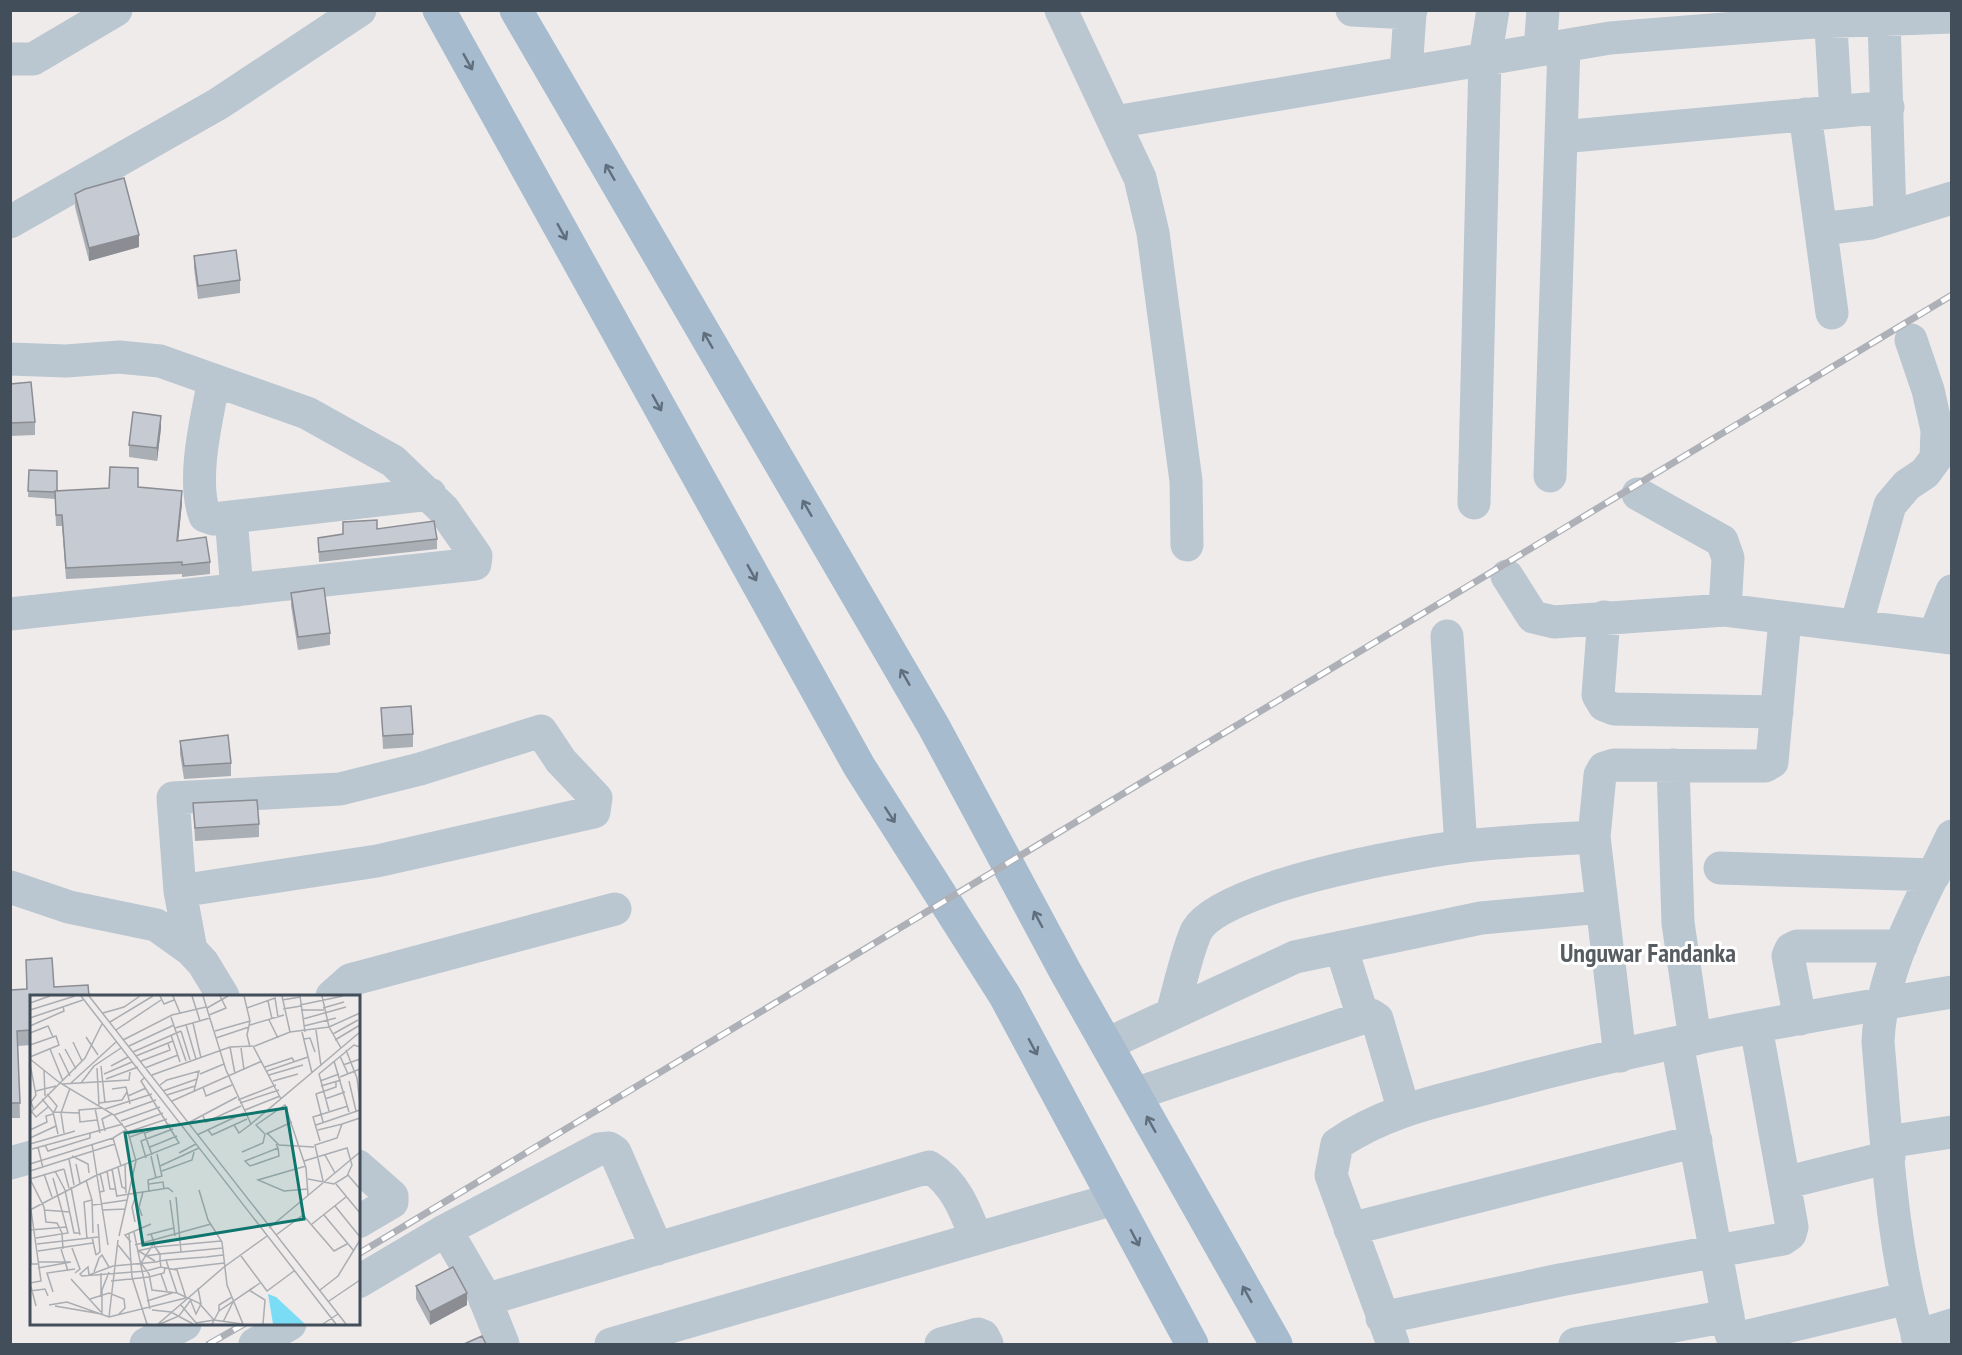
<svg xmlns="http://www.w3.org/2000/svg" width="1962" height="1355" font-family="'PT Sans Narrow',sans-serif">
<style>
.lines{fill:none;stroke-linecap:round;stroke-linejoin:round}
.minor{stroke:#bac6d0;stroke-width:33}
.major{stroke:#a7bbcf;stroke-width:33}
.rail-casing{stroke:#adb1b7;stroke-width:7}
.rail{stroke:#fff;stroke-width:4.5;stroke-dasharray:14;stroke-linecap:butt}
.wall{fill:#aaaeb5}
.shaded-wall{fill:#8b8d93}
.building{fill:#c6cad2;stroke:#8b8d93;stroke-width:1.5}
.oneway{stroke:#606f7e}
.labels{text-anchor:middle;stroke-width:6;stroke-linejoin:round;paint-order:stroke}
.quarter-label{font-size:26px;font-weight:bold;fill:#575c61;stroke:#fff}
.inset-road{fill:none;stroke:#aaadb1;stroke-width:1.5}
.view{fill:#0f766e;fill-opacity:0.15;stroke:#0f766e;stroke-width:3}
.inset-edge{fill:none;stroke:#424f5b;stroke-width:3}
</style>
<rect width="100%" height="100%" fill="#efebeb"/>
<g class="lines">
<path class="minor" d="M1061 10 1140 178 1153 233 1186 481 1187 545
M1352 10 1410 13 1411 10
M1830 10 1836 112
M1884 20 1890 217
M1540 50 1543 10
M10 59H33L116 10
M1406 72 1410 13
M1805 114 1832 313
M1115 122 1610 38 1814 22 1952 17
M1561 137 1888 107
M10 222 218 104 360 10
M1821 229 1871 223 1952 198
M10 359 66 361 119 357 160 361 307 413 393 461 444 510 476 556 475 564 10 614
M214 380C207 417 191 480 205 516L214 519 231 517 430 494
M1550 476 1564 46
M1638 494 1722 541 1728 558 1725 610
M1474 503 1485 59 1493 10
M231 517 237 590
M1507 576 1533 617 1554 622 1725 610 1952 638
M1604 617 1598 695 1604 705 1614 709 1777 712
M1856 626 1890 505 1907 485 1925 473 1936 458 1937 430 1928 390 1911 340
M1447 636 1461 846
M1934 636 1952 591
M1673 765 1678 923 1695 1039
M1720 868 1934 875
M10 887 69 907 156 925 191 950 203 963 223 996
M180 891 377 861 594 812 596 798 561 761 541 731 420 769 340 789 173 798 180 891 191 950
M1341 947 1363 1017
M332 996 350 980 615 909
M1172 1013C1178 993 1188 947 1197 930 1221 887 1407 853 1458 847 1503 841 1549 840 1594 837
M1800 1019 1788 956 1791 949 1797 946H1901
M1677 1043 1731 1334 1744 1337 1908 1298
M1107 1044 1295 957 1481 918 1601 907
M1620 1056 1594 837 1600 775 1604 768 1614 765 1765 766 1772 762 1785 619
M1135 1094 1371 1015 1377 1019 1404 1111
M1887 1142 1952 1132
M10 1163 32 1157
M358 1166 392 1196V1202L358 1222
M1784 1183 1889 1157
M1350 1229 1696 1141
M446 1230 599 1149 609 1148 615 1152 657 1249
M358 1282 446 1230 483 1294 503 1344
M485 1300 929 1167C955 1182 966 1212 976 1238
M1382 1318 1560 1280 1783 1239 1790 1234 1792 1227 1756 1027
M1917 1336 1952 1325
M146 1344 185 1324
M255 1344 290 1324
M611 1344 1114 1199
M941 1344 978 1334 983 1336 987 1344
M1393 1344 1331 1175 1337 1144C1388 1109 1443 1100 1502 1084 1650 1044 1801 1017 1952 992
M1575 1344 1728 1316
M1920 1344C1891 1247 1887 1143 1878 1042 1881 968 1921 902 1952 836"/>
<path class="major" d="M439 10 859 766 1005 996 1192 1344
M516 10 934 727 1065 971 1276 1344"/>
<defs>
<path id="rail" d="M358 1254 1952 295
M209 1344 244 1324"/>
</defs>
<use href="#rail" class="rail-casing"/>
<use href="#rail" class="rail"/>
</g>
<path class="wall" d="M75 194 139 247 89 261 75 207Z
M194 256 240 280V293L198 299 194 268Z
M10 384 35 422V435L10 436Z
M161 428 157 461 129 457V445Z
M29 470 57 491 138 487 182 503 178 541 210 562V574L182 577V574L66 579 62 526H56L55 499 28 497Z
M343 522 377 529 437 539V549L319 562 318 538 343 534Z
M291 593 330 633V645L298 650 291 606Z
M381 708 413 734V747L383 749Z
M180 741 231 763V776L184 779 180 754Z
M193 803 259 824V837L195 841Z
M26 960 32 996V1045L18 1046 20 1118H10V990L26 989Z
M416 1286 467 1305 430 1325 416 1299Z"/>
<path class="shaded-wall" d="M139 235V247L89 261V248Z
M161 416V428L157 461V448Z
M182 491V503L177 553V541Z
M467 1293V1305L430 1325V1312Z"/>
<path class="building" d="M124 178 139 235 89 248 75 194 85 189Z
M236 250 240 280 198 286 194 256Z
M31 382 35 422 10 423V384Z
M133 412 161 416 157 448 129 445Z
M110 467 138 468V487L182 491 177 541 206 537 210 562 182 565V562L66 568 62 515H56L55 491 109 488Z
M29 470 57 471V491H55V492L28 491Z
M377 520V529L434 521 437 539 319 552 318 538 343 534V522Z
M324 588 330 633 298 637 291 593Z
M411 706 413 734 383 736 381 708Z
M228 735 231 763 184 766 180 741Z
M257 800 259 824 195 828 193 803Z
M52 958 54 987 88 985 89 996H32V1030L17 1031 20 1103H10V990L27 989 26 960Z
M453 1267 467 1293 430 1312 416 1286Z
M482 1336 486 1344H464Z"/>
<defs><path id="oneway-shaft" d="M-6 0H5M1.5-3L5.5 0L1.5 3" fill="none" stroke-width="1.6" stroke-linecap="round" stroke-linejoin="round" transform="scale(1.5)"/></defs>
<g class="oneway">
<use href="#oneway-shaft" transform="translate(468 62) rotate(61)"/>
<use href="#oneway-shaft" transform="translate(610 172) rotate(-120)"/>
<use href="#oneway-shaft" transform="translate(562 232) rotate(61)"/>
<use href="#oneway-shaft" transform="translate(708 340) rotate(-120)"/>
<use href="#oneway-shaft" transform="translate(657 403) rotate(61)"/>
<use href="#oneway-shaft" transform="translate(807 508) rotate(-120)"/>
<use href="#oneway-shaft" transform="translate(752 573) rotate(61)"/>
<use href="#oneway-shaft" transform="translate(905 677) rotate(-120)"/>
<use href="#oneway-shaft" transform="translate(890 815) rotate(57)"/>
<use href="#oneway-shaft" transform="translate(1038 919) rotate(-118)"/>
<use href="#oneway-shaft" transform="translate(1033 1047) rotate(62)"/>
<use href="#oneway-shaft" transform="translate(1151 1124) rotate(-119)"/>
<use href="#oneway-shaft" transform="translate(1135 1238) rotate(62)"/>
<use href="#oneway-shaft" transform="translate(1247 1294) rotate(-119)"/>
</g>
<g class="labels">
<g class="quarter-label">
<text x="1648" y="962">Unguwar Fandanka</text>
</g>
</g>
<g transform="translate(30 995)">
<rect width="330" height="330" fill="#efebeb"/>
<path d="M238 299 246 302 275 329H243Z" fill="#7bddf5"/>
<path class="inset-road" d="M51 1 306 329M59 1 316 329M130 1 134 9 144 5M143 1 150 18M162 1 170 26M173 1 196 75 221 129 330 37M214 1 220 26 217 40 220 52M252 1 260 37M270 1 275 37M292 1 299 32 311 53M252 5 270 2M238 6 242 24M0 8 20 1M270 10 313 1M177 13 198 1M217 13 245 3 248 22M293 13 314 7M253 14 271 11M0 15 45 1M271 15H294M73 18 94 12 110 1M179 20 196 13 190 1M141 22 156 66M0 23 53 5M273 24 316 12M239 25 248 43M80 27 123 1M163 28 171 63M156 30 166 64M220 30 254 20M0 31 34 16 33 11M274 31 306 23M145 33 180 23M86 35 131 5M286 35 291 71M151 36 160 65M185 36 220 26M272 37 282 78M0 38 18 31 23 42M303 39 328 25M141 40 150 67M56 42 68 60M186 43 219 32M274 44 280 43 285 57M93 45 142 20 176 12M305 45 330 30M43 47 52 66M0 50 26 41 29 50 0 62M99 51 144 30M223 51 251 104M200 52 205 79M211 53 214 75M20 54 33 86M35 54 46 74M316 55 327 83 330 109M103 57 151 36M29 58 40 81M106 61 143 46M310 61 318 79M0 64 30 88 84 120 98 137 106 166 89 241M111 66 140 55 138 48M304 66 319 117M0 69 6 100 1 107 4 115M313 70 330 64M71 71 75 108M81 71 98 62M235 72 262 63 264 66M67 73 69 110M115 73 148 60M14 75 15 101M237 76 278 62M74 79 102 67M170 79 194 69M122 80 200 52 225 51 260 37 299 32 330 18M239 80 273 70M310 82 330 74M76 84 108 72M243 86 268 79M290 86 309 79M319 86 326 116M41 88 86 47M51 88 64 71 91 53M32 89 99 85 100 77M130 90 137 85 169 76 164 96M291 91 311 85M173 92 176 101 202 90M82 94 96 92 100 109M6 96 26 91M133 96 167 84M17 99 27 111 24 117M137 100 165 91M98 101 116 93M12 104 23 117 28 139M295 104 315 97M208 105 246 90M142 106 232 66M69 108 92 105 97 97M210 108 249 95M65 113 70 138M75 114 122 99M215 115 250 101M299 116 289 79 324 50 330 52M2 117 6 122 18 112M23 117 49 118M0 118 55 63 72 29M84 120 126 105M173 121 176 127 211 111M67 125 50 127 49 115 73 113M91 126 130 112M293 127 286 99 306 92V87M158 128 207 102M312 129 330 123M204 130 209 138 221 129M286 130 330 115M95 132 133 118M0 135 17 127 16 121 23 119M178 135 182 140 217 124M288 135 312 129 307 143 285 150 293 186M75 136 72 124 82 119M98 137 137 124M34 138 31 118 40 93M115 138 140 129M237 138 249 150 284 152M235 139 226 130 255 110 276 173 278 200M236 139 262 127M167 140 214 118M100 142 114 137 122 160M0 143 26 131M83 143 91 171M290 146 283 122 318 111M0 149 45 136M62 149 78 250M246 149 248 153 249 161 220 171 215 166 248 153M15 150 18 156 60 143V138M8 152 13 173M120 152 147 141M2 154 93 129M212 157 233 148 235 139M149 158 166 149M295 160 305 178M42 161 58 169 59 178M121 161 126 183M116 163 111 146 143 134M39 164 44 190M274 166 317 153 322 170 317 181 304 189 278 184M0 169 83 143 96 135M46 169 50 188M95 170 96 198M130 171 169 153M276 171 228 185 254 196 278 194M88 172 92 192 96 194M34 174 39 193M82 174 87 202M0 176 85 149M25 176 35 195 44 238H50M77 176 80 194H86M132 176 162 165 164 157M14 179 22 202M318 180 330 194M56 185 62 205 63 238M119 189 133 187 134 194M306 189 330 218M41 192 50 240M169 195 178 225 192 247 197 290 213 329M70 197 74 196 70 178M119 197 118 185 132 181 127 159M87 201 138 193 143 197M146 202 151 257 130 259V266L131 272 116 276 52 281 50 279 58 272 59 280 83 271 126 267 130 266 136 265 176 262 193 260M140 205 145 241M63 210 97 205M305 211 330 242M0 215 65 181 149 148 111 86 114 83M14 215 40 217M73 215 95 214M294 220 324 256M112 221 109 212 113 197M105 227 102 212 107 197M282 229 316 202M239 233 330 157M0 235 37 232M104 237 120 314M99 239 102 282 117 329M121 239 124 248 111 268 119 279 122 295 147 298 169 308 184 325M117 240 144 233M246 240 273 220 304 256 317 249M62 242 66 260M6 243 38 238 23 183M57 244 54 207 62 205M147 245 187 238M0 246 1 269H8M101 247 95 240 121 229M7 249 68 242M124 249 125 252 191 246M88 250 101 266M105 250 181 229M42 253 50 274 45 278M31 254 38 276M33 254 32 238 27 228 16 227 14 212 0 184 34 174M107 255 125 266M8 256 63 248M107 256 125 252 130 259 115 261M151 257 193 253M66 260 70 257 68 229M211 261 237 296 264 276M69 263 72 260 79 272M136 265 147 298M8 267H40M130 272 147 275 156 303M8 273 41 267M144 274 194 268M64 277 69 263 66 272M71 278V302M131 279 137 296M41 284 71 317M81 286 119 282 134 278 135 273M0 288 11 286 1 215M0 288 6 311M219 295 235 305 233 329M290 295 308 281 330 245M0 296 15 294 18 301M23 297 17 278 45 274M60 304 79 298 94 304 95 313 88 320M160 304 166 319 171 309 168 293M117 306 142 298M299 306 330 285M150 309 167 329M19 310 37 307 79 322 156 303M25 311 72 319V295L79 277M122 315 141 317 163 329M189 316V310L202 302M79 322 88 245M193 327 203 307M166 328 184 325 212 329M128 329 194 272 237 241M130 329 149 321 160 306M182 329 189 316 230 288M293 329 308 319"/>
<path class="view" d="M256 113 274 224 113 250 95 138Z"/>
<rect width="330" height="330" class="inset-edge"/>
</g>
<rect width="1962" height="1355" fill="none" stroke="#424f5b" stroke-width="24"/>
</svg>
